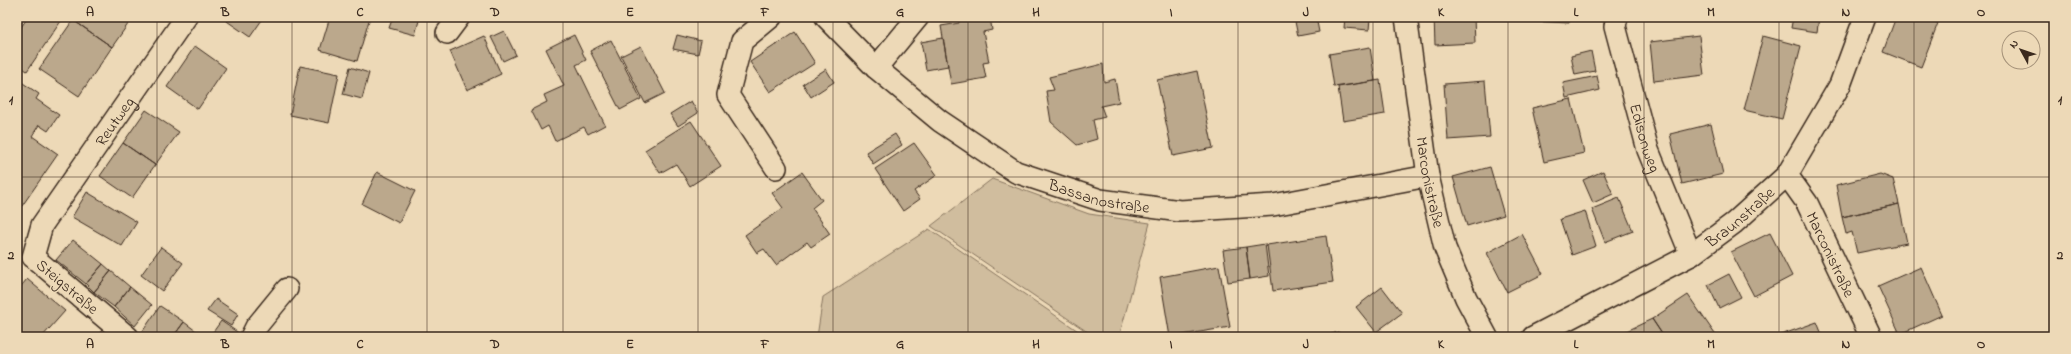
<svg xmlns="http://www.w3.org/2000/svg" width="2071" height="354" font-family="'Indie Flower',sans-serif">
<style>
.green{fill:#d0bd9e;stroke:#86745e}
.building{fill:#bba88c;stroke:#3b2a1e}
.lines{fill:none;stroke-linecap:round;stroke-linejoin:round}
.minor-casing{stroke:#3b2a1e;stroke-width:24}
.minor{stroke:#edd9b7;stroke-width:21}
.grid{fill:none;stroke:#3b2a1e;stroke-width:1;stroke-opacity:0.55}
.labels{text-anchor:middle;stroke-width:3;stroke-linejoin:round;paint-order:stroke}
.street-label{font-size:16px;fill:#3b2a1e;stroke:#edd9b7}
.neatline{fill:none;stroke:#3b2a1e;stroke-width:1.5}
.grid-label{font-size:13px;text-anchor:middle;font-weight:bold;fill:#3b2a1e}
</style>
<rect width="100%" height="100%" fill="#edd9b7"/>
<filter id="ink" filterUnits="userSpaceOnUse"><feTurbulence type="fractalNoise" baseFrequency=".025" numOctaves="2"/><feDisplacementMap in="SourceGraphic" scale="8" xChannelSelector="R" yChannelSelector="G"/><feConvolveMatrix kernelMatrix="1 2 1 2 8 2 1 2 1" color-interpolation-filters="sRGB"/></filter>
<g filter="url(#ink)">
<path class="green" d="M992 179 1089 214 1150 223 1119 337H1095L931 226Z
M929 229 1087 337H817L823 297Z"/>
<path class="building" d="M28 17H56L61 21 27 71 17 64V33Z
M75 17H133L112 47 73 20Z
M221 17H264L250 37Z
M330 17H370L357 61 320 50Z
M393 17H420L415 35 389 28Z
M958 17H990L992 30 983 32 989 62 983 63 986 78 951 84 941 26 959 23Z
M998 17H1010V21L999 23Z
M1294 17H1316L1319 32 1298 36Z
M1345 17 1370 18 1369 30 1344 28Z
M1434 17H1474L1475 43 1435 45Z
M1529 17H1570L1569 23 1529 21Z
M1793 17H1819L1817 32 1791 28Z
M1896 17H1923L1938 23 1921 67 1883 52Z
M73 20 112 47 79 96 39 69Z
M504 31 516 55 503 61 491 37Z
M795 32 815 63 770 92 750 62Z
M574 35 586 60 576 65 605 125 588 134 584 127 555 141 548 126 541 130 531 110 547 102 544 95 564 86 546 49Z
M677 35 701 41 698 54 673 49Z
M484 36 501 74 467 90 450 51Z
M1699 36 1704 75 1654 81 1650 42Z
M1763 36 1801 46 1782 119 1744 110Z
M943 38 948 66 926 70 921 42Z
M611 40 641 99 620 110 590 51Z
M195 46 226 68 198 109 167 87Z
M641 46 665 93 645 103 621 56Z
M1370 47 1375 81 1334 87 1329 54Z
M1591 51 1595 71 1575 75 1571 56Z
M1103 64 1104 82 1115 79 1119 102 1101 106 1105 117 1093 120 1097 139 1077 145 1051 122 1046 91 1054 90 1049 77Z
M300 66 339 74 329 123 290 115Z
M350 67 369 73 362 99 343 94Z
M826 69 834 82 811 97 803 84Z
M1197 71 1213 148 1173 156 1157 80Z
M1597 76 1600 90 1566 98 1563 83Z
M17 79 39 94 36 99 59 115 48 131 39 125 32 136 58 154 22 206 17 202Z
M1380 80 1385 114 1343 121 1338 87Z
M1485 81 1490 137 1448 140 1444 84Z
M1571 99 1584 153 1544 162 1532 108Z
M691 101 698 113 678 126 670 114Z
M146 110 179 132 155 165 123 143Z
M691 121 721 166 690 186 676 164 660 173 645 150Z
M1711 124 1723 174 1682 184 1670 134Z
M895 134 902 145 873 164 866 152Z
M123 143 155 165 132 198 100 176Z
M914 143 937 175 914 191 920 199 903 211 875 169Z
M1490 167 1504 215 1467 226 1453 177Z
M1603 171 1613 194 1593 203 1583 180Z
M377 172 415 191 399 223 362 204Z
M802 172 822 200 812 208 830 234 811 247 807 242 776 265 764 249 757 253 745 235 783 208 772 193Z
M1880 174 1893 179 1899 204 1842 217 1836 185Z
M87 192 137 222 122 246 72 217Z
M1619 198 1633 231 1605 242 1592 209Z
M1899 204 1907 243 1857 253 1852 232 1846 234 1842 217Z
M1585 211 1596 246 1572 255 1560 219Z
M1770 233 1792 276 1754 296 1731 252Z
M1522 234 1543 274 1507 292 1487 253Z
M1326 236 1333 282 1273 291 1267 245Z
M73 240 103 264 86 284 56 260Z
M1265 244 1269 276 1250 279 1246 247Z
M161 247 183 263 162 291 141 275Z
M1246 247 1250 279 1228 282 1223 250Z
M103 264 111 271 94 292 86 284Z
M1219 266 1230 327 1170 337 1160 277Z
M1921 267 1942 315 1900 334 1878 286Z
M111 271 130 287 114 307 94 292Z
M1729 274 1741 297 1719 308 1708 285Z
M27 279 65 311 42 337H22L17 332V291Z
M130 287 152 305 135 326 114 307Z
M1382 287 1402 313 1376 332 1356 307Z
M1688 295 1717 337H1664L1652 319Z
M216 299 238 314 231 326 207 311Z
M160 306 184 322 173 337H143L140 335Z
M1652 319 1664 337H1614Z
M221 321 240 334 238 337H214L211 335Z
M184 322 204 337H173Z
M1817 322 1823 337H1775Z
M102 330 110 337H97Z
M1338 332 1344 337H1323Z"/>
<g class="lines">
<defs>
<g id="minor">
<path d="M771 17 742 41 728 95 776 168"/>
<path id="s1" d="M826 17 876 68 940 121 1016 172 1100 200 1180 211 1273 205 1428 176"/>
<path id="s2" d="M1406 17 1428 176 1445 248 1466 298 1487 337"/>
<path id="s3" d="M1617 17 1615 26 1648 150 1691 255"/>
<path d="M447 33 459 17"/>
<path d="M876 68 918 17"/>
<path id="s4" d="M1787 175 1807 203 1871 337"/>
<path id="s5" d="M128 337 33 257 42 225 186 17"/>
<path d="M251 337 256 327 287 289"/>
<path id="s6" d="M1533 337 1691 255 1734 223 1787 175 1840 85 1865 17"/>
</g>
</defs>
<use href="#minor" class="minor-casing"/>
<use href="#minor" class="minor"/>
</g>
</g>
<path class="grid" d="M157 17V337M292 17V337M427 17V337M563 17V337M698 17V337M833 17V337M968 17V337M1103 17V337M1238 17V337M1373 17V337M1508 17V337M1644 17V337M1779 17V337M1914 17V337M17 177H2054"/>
<g class="labels">
<g class="street-label">
<text dy="6" stroke="none"><textPath href="#s5" startOffset="284">Reutweg</textPath></text>
<text dy="6" stroke="none"><textPath href="#s3" startOffset="125">Edisonweg</textPath></text>
<text dy="6" stroke="none"><textPath href="#s2" startOffset="167">Marconistraße</textPath></text>
<text dy="6" stroke="none"><textPath href="#s1" startOffset="333">Bassanostraße</textPath></text>
<text dy="6" stroke="none"><textPath href="#s6" startOffset="240">Braunstraße</textPath></text>
<text dy="6" stroke="none"><textPath href="#s4" startOffset="91">Marconistraße</textPath></text>
<text transform="translate(68 286) rotate(40)" y="6">Steigstraße</text>
</g>
</g>
<rect width="2071" height="354" fill="none" stroke="#edd9b7" stroke-width="44"/>
<g transform="translate(2021 50) rotate(310)"><circle r="19" fill="#edd9b7" stroke="#a6937a"/>
<path d="M0-3L7 15L0 10L-7 15Z" fill="#3b2a1e"/>
<text y="-6" font-size="11" font-weight="bold" text-anchor="middle" fill="#3b2a1e">N</text>
</g>
<rect x="22" y="22" width="2027" height="310" class="neatline"/>
<g class="grid-label">
<text x="90" y="16">A</text>
<text x="225" y="16">B</text>
<text x="360" y="16">C</text>
<text x="495" y="16">D</text>
<text x="630" y="16">E</text>
<text x="765" y="16">F</text>
<text x="900" y="16">G</text>
<text x="1036" y="16">H</text>
<text x="1171" y="16">I</text>
<text x="1306" y="16">J</text>
<text x="1441" y="16">K</text>
<text x="1576" y="16">L</text>
<text x="1711" y="16">M</text>
<text x="1846" y="16">N</text>
<text x="1981" y="16">O</text>
<text x="11" y="104">1</text>
<text x="2060" y="104">1</text>
<text x="11" y="259">2</text>
<text x="2060" y="259">2</text>
<text x="90" y="348">A</text>
<text x="225" y="348">B</text>
<text x="360" y="348">C</text>
<text x="495" y="348">D</text>
<text x="630" y="348">E</text>
<text x="765" y="348">F</text>
<text x="900" y="348">G</text>
<text x="1036" y="348">H</text>
<text x="1171" y="348">I</text>
<text x="1306" y="348">J</text>
<text x="1441" y="348">K</text>
<text x="1576" y="348">L</text>
<text x="1711" y="348">M</text>
<text x="1846" y="348">N</text>
<text x="1981" y="348">O</text>
</g>
</svg>
